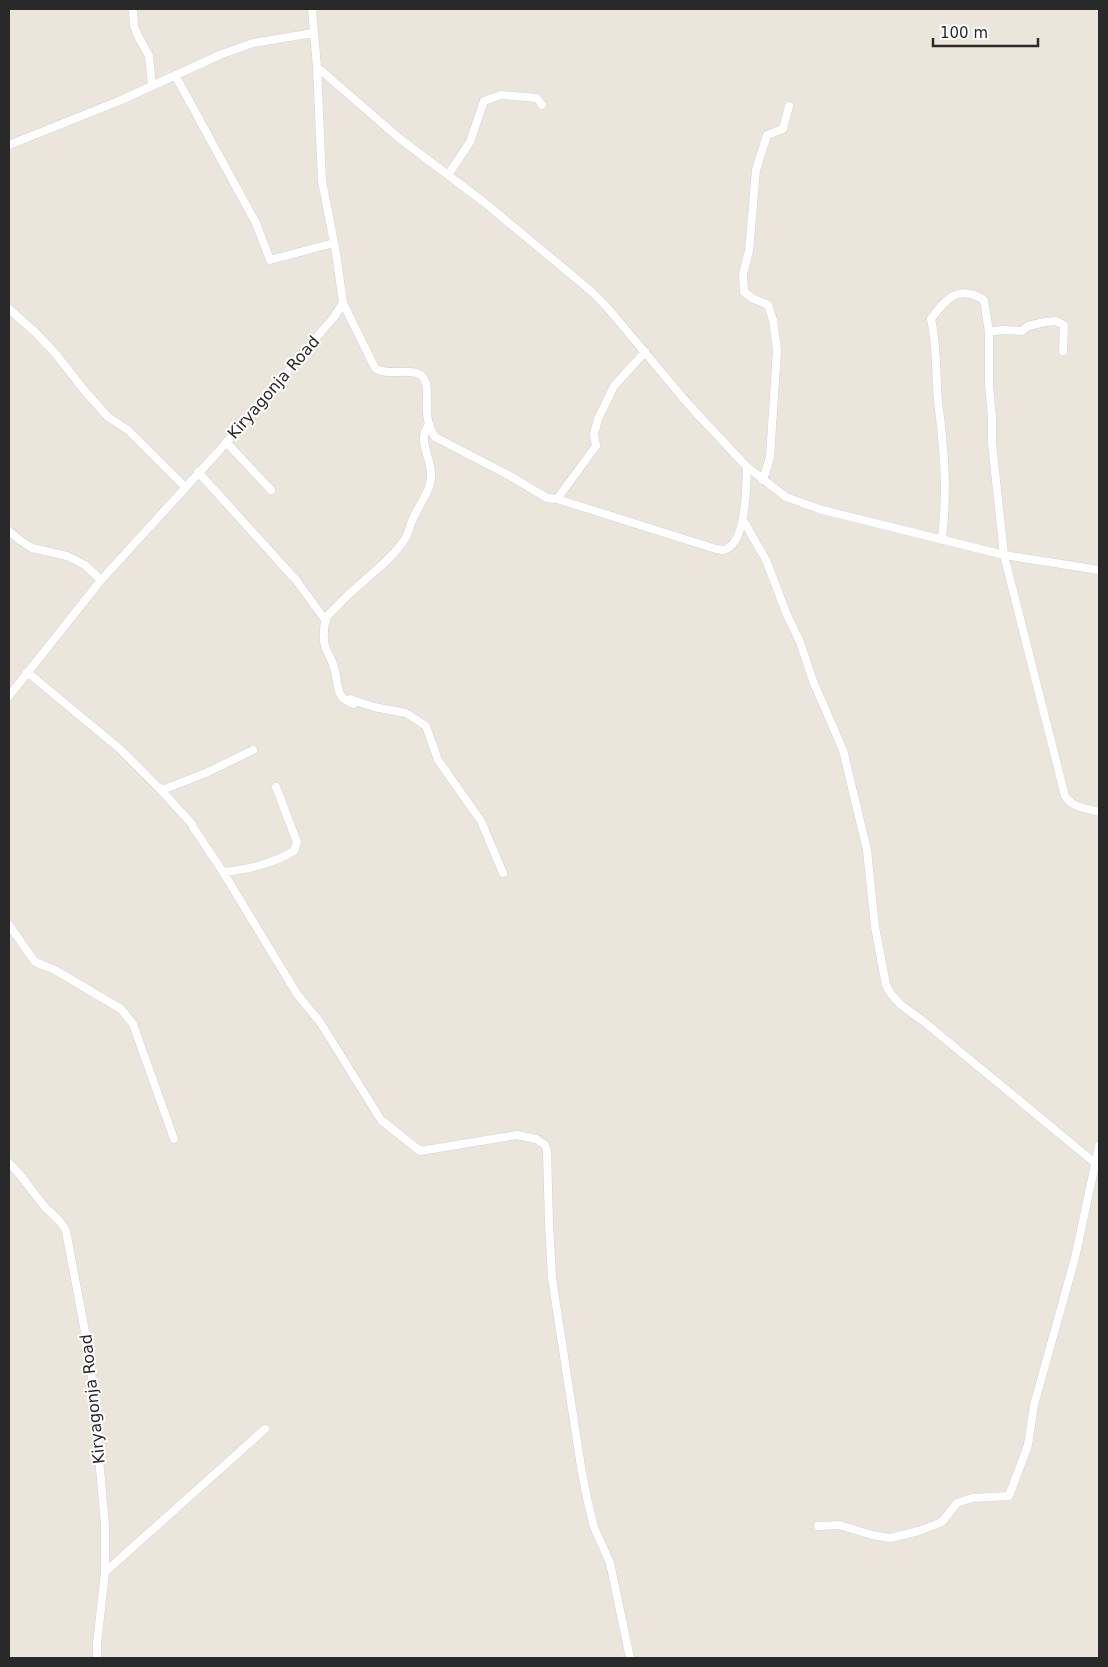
<svg xmlns="http://www.w3.org/2000/svg" width="1108" height="1667" font-family="'DejaVu Sans',sans-serif">
<style>
.lines{fill:none;stroke-linecap:round;stroke-linejoin:round}
.minor-casing{stroke:#d1d2e1;stroke-width:9}
.minor{stroke:#fff;stroke-width:8}
.labels{text-anchor:middle;stroke-width:4;stroke-linejoin:round;paint-order:stroke}
.street-label{font-size:16px;fill:#292929;stroke:#fff}
</style>
<rect width="100%" height="100%" fill="#ebe6db"/>
<g class="lines">
<defs>
<path id="minor" d="M133 9 134 26 138 36 149 56 152 85
M317 67 399 138 485 203 591 291 606 306 689 405 747 467 786 497 819 509 1004 555 1099 570
M175 75 256 223 270 260 334 243
M9 145 119 101 222 54 253 43 313 33
M448 175 470 142 484 101 501 95 537 98 542 105
M343 303 375 368C392 380 427 358 427 392 427 409 425 422 435 437L510 476 547 498 557 499 716 549C716 549 723 550 724 550 747 544 746 486 747 467
M9 309 36 333 55 353 84 390 108 417 128 430 185 487
M226 442 271 490
M198 472 296 580 326 621
M763 480 770 457 777 350 773 320 768 305 752 298 744 292 743 274 749 251 756 170 767 135 783 129 789 106
M557 499 596 446 594 434 598 419 614 386 645 352
M743 520 766 560 787 615 800 642 813 681 843 750 867 850 875 927 886 985 891 994 901 1005 923 1021 1095 1163
M9 531 21 541 32 548 67 556 85 565 101 580
M942 540C947 493 945 456 939 410 935 380 938 349 931 319 946 298 959 284 984 300L989 332
M1004 555 992 443V417L989 385V332L1002 330 1022 331 1028 326 1045 322 1056 321 1064 325 1063 351
M1004 555 1065 796C1073 808 1086 808 1099 812
M27 672 120 749 159 788 165 789 208 772 253 750
M9 696 101 580 218 452 334 317 343 303 336 253 322 181 317 67 312 9
M350 699 374 707 406 713 426 726 438 760 481 821 503 873
M354 704C335 698 339 687 335 671 332 655 322 651 324 632 324 627 325 621 327 617 331 611 338 606 343 600 363 580 389 563 405 539 409 533 409 528 412 521 416 510 425 499 429 487 438 463 415 445 428 426
M159 788 192 824 193 827 223 872 297 994 320 1022 381 1120 420 1151 517 1135 536 1139 545 1145 547 1151 549 1223 552 1278 581 1467 588 1503 594 1527 610 1563 630 1658
M223 872C249 869 272 864 294 851L297 842 276 787
M9 925 35 962 55 970 121 1009 133 1024 174 1139
M9 1163C23 1176 32 1192 45 1207 53 1215 61 1220 66 1231L90 1358 105 1525V1572L97 1644V1658
M818 1526 839 1525 872 1535 890 1538 919 1531 942 1522 957 1503 972 1498 1009 1496 1028 1445 1034 1405 1075 1258 1099 1146
M105 1572 265 1429"/>
</defs>
<use href="#minor" class="minor-casing"/>
<use href="#minor" class="minor"/>
</g>
<g class="labels">
<g class="street-label">
<text transform="translate(273 387) rotate(-49)" y="6">Kiryagonja Road</text>
<text transform="translate(92 1399) rotate(-96)" y="6">Kiryagonja Road</text>
</g>
</g>
<rect width="1108" height="1667" fill="none" stroke="#292929" stroke-width="20"/>
<path d="M933 38v8h105v-8" fill="none" stroke="#292929" stroke-width="2.5"/>
<text x="940" y="38" font-size="15" fill="#292929" stroke="#ffffff" stroke-width="4" paint-order="stroke">100 m</text>
</svg>
